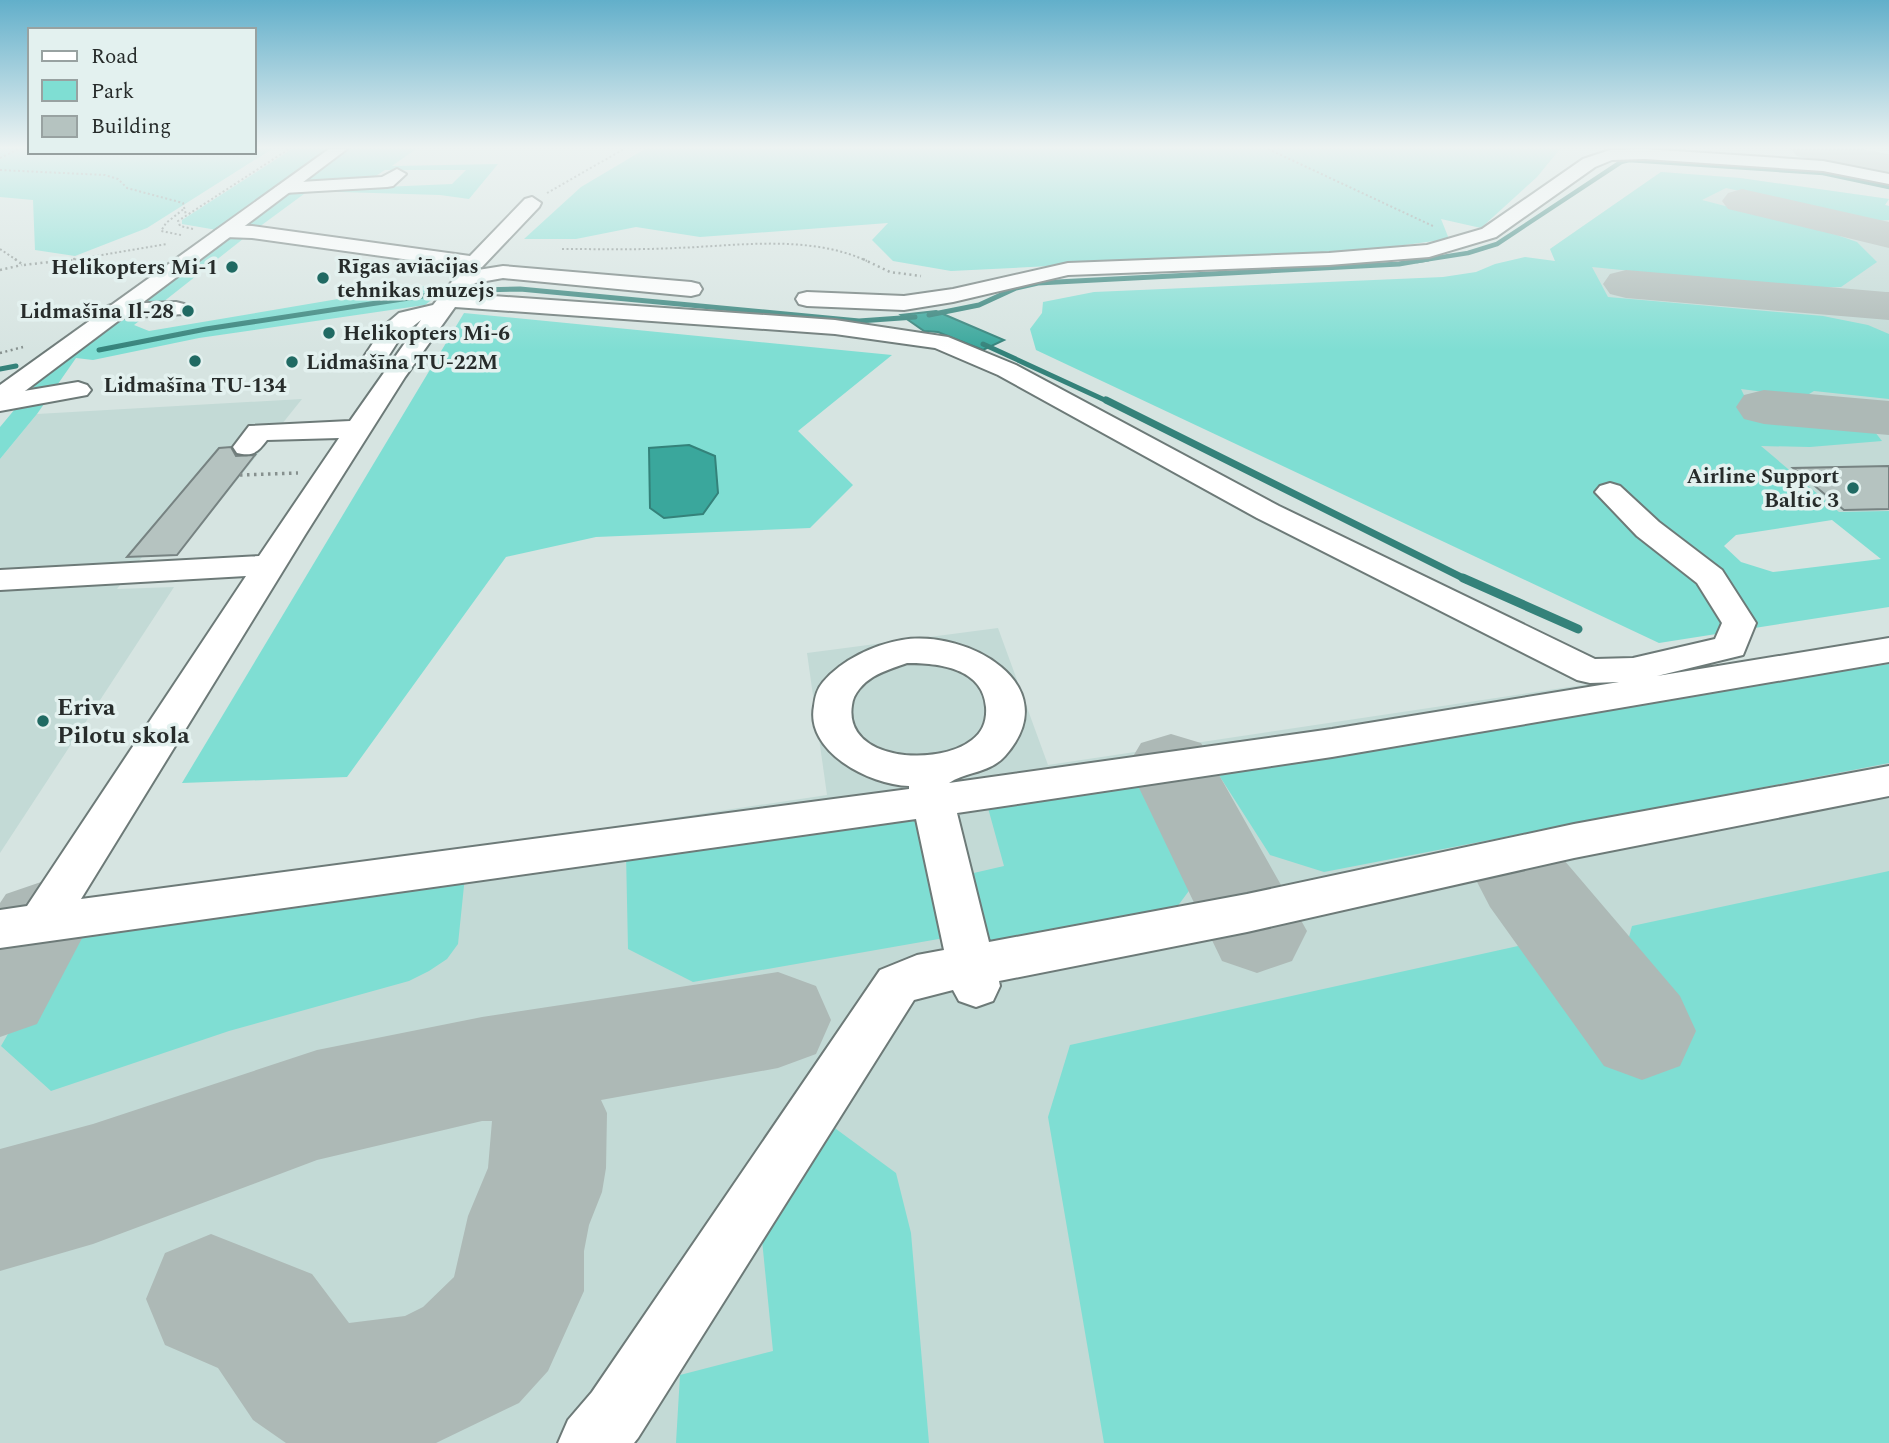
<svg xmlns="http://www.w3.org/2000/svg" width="1889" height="1443" font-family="Spectral,serif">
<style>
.built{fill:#c3dad6}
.green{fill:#7fded3;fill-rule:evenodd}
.water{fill:#3aa79c;stroke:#34827a;stroke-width:2}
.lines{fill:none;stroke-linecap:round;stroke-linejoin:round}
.stream-far3{stroke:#34827a;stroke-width:4.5}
.stream-far2{stroke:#34827a;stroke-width:5}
.stream-far1{stroke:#34827a;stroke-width:7}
.stream{stroke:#34827a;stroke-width:9}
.taxiway{fill:#adb9b6;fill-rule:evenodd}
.building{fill:#b5c3c0;stroke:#778382;stroke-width:2}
.minor-casing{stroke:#6d7a78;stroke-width:4}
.major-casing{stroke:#6d7a78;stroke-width:4}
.path-far2{stroke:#86908e;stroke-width:2;stroke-dasharray:2 2.5;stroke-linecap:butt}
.path-far1{stroke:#86908e;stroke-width:2.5;stroke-dasharray:2 3.5;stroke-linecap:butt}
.path{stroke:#86908e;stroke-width:3.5;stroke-dasharray:2.5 4.5;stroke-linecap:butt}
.minor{fill:#fff;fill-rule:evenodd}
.major{fill:#fff;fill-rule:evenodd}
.poi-dot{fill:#206a63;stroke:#e3f1ef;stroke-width:2.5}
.labels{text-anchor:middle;stroke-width:7;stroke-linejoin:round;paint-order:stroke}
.far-poi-label{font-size:21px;font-weight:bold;fill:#272c2b;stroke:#e3f1ef;text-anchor:start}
.poi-label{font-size:24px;font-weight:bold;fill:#272c2b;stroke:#e3f1ef;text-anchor:start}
</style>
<rect width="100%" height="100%" fill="#d6e4e1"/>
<path class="built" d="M1661 172 1740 178 1889 199 1885 205 1889 206V565L1575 304 1550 249Z
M302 399 177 555 142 557 117 589 174 587 0 853V459L37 414Z
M998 628 1048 765 1889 639V1443H0V915L80 906 827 795 807 653Z"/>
<path class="green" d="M0 149H30V152H254V149H272L147 228 75 256 35 250 33 200 0 197Z
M292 149H330L217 230 182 224V220Z
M345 149H416L392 166 498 164 469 199 440 195 308 191 255 230 247 227 245 224 289 191 452 184 466 170H385L368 181 299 182Z
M645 149H1560L1537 177 1481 228 1441 219 1449 239 1368 250 951 271 893 261 872 240 888 223 700 237 636 227 576 239H524L581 187Z
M1661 172 1740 178 1889 199 1885 205 1889 206V220L1875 221 1726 188 1702 200 1837 235 1857 242 1877 262 1841 287 1801 288 1592 267 1608 297 1823 316 1868 325 1889 334V399L1814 391 1804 397 1741 389 1755 418 1875 432 1882 441 1810 447 1761 446 1839 512 1889 511V607L1659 643 1036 350 1030 329 1042 313 1043 302 1094 292 1443 277 1476 272 1495 264 1525 257 1555 261 1550 249ZM1832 520 1881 559 1773 572 1741 562 1724 546 1736 535Z
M248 235 134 325 149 331 397 289 439 285V294L425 305 199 338 93 360 76 358 37 414 0 459V427L45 373 227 238Z
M464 313 892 355 798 431 853 485 810 528 596 537 506 557 347 777 182 783Z
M1889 664V763L1324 872 1270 855 1215 769Z
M1149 781 1197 880 1171 915 985 948 965 875 1004 866 988 808Z
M921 809 950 937 693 982 628 949 626 853Z
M1889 871V1443H1104L1048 1117 1070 1045 1518 946 1552 959 1626 1056 1687 1039 1623 959 1632 926Z
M465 876 458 944 447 959 429 971 409 981 229 1031 51 1091 1 1046 67 932Z
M832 1126 896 1173 911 1233 929 1443H676L680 1375 773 1351 762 1240Z"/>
<path class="water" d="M936 311 1004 340 983 350 938 332 924 331 901 315Z
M689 445 715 456 718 493 703 514 664 518 650 508 649 448Z"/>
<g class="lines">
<path class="stream-far3" d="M1417 261 1468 253 1497 244 1621 162 1629 160 1823 173 1889 187"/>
<path class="stream-far2" d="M478 290 520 289 859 321 915 317
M929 315 979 305 1016 288 1038 283 1399 264 1428 259
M983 344 1109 402
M99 350 206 329 429 295
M0 369 16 366"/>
<path class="stream-far1" d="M1106 400 1467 580"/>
<path class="stream" d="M1463 578 1578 629"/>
<path class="taxiway" d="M1791 149H1861L1889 154V176L1797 156Z
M1742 189 1889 222V248L1728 209 1722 201 1728 193Z
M1626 270 1886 292H1889V320L1626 298 1610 294 1603 284 1610 274Z
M1764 390 1889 401V435L1764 424 1744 419 1736 407 1744 395Z
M1171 734 1201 743 1307 931 1292 961 1257 973 1222 961 1128 765 1141 743Z
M1524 842 1558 853 1680 996 1696 1031 1680 1066 1642 1080 1604 1066 1490 907 1476 880 1490 853Z
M41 882 76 894 90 923 37 1024 0 1037V903L6 894Z
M778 972 816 986 831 1020 816 1054 778 1068 601 1100 607 1113 606 1168 602 1192 589 1225 584 1251V1291L548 1371 519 1403 436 1443H286L253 1420 218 1368 165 1345 146 1299 165 1253 211 1234 312 1274 349 1323 405 1316 423 1307 454 1277 468 1216 488 1168 492 1121H482L317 1160 93 1244 0 1271V1149L93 1124 317 1050 482 1017Z"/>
</g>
<path class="building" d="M231 447 236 456 255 455 177 555 127 557 219 448Z
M1889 466V509L1844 510 1793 468Z"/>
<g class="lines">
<defs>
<path id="minor" d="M1645 149 1823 161 1889 174V184L1823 171 1645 159 1612 160 1595 167 1496 237 1429 257 1329 265 1068 275 953 302 904 310 807 306 799 304 796 299 799 294 807 292 904 296 953 289 1068 263 1329 253 1427 245 1482 229 1583 159 1610 150Z
M397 169 406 174 393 186 387 187 284 193 275 188 284 183 382 177Z
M532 197 541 203 539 207 482 267 475 269 252 238 225 237 215 231 225 225 252 226 470 256 525 199Z
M503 266 691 282 699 284 702 289 699 294 691 296 503 278 475 283 465 294 835 320 948 337 1016 365 1279 506 1595 659 1633 658 1715 639 1722 623 1697 583 1637 536 1595 492 1600 486 1610 483 1620 486 1659 522 1722 570 1756 623 1743 655 1657 676 1889 638V662L1332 757 957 813 989 942 1247 894 1574 824 1889 766V796L1574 858 1247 932 999 981 1000 986 993 1001 976 1007 959 1001 953 990 914 1000 638 1438 634 1443H558L568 1420 592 1392 880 970 917 955 944 950 916 819 0 948V910L27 906 246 576 0 590V570L259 556 339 438 267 440C258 452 253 457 237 453L233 447 249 426 350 421 421 320 402 335 384 363 375 365 366 363 363 358 385 325 399 313 433 305 459 273ZM455 307 835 334 935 348 998 375 1257 518 1577 680 1590 683 1619 682 1332 729 949 783C965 772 990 773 1005 756 1068 685 967 629 902 640 873 645 842 660 823 682 817 689 815 697 814 706 805 752 870 785 909 786V789L81 899 305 535 405 377ZM907 663C939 663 983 668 986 707 987 720 983 732 972 740 938 767 843 761 852 705 853 694 863 683 873 677 883 671 896 667 907 663Z
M176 302 184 304 187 309 184 314 116 318 108 316 105 311 108 306 116 304Z
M78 382 87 385 91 390 87 395 0 411V395Z"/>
<path id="major" d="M329 149H347L9 403 0 405V385Z"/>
</defs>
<use href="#minor" class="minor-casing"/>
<use href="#major" class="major-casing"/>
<path class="path-far2" d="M1268 149 1435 227
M0 158 19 149
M0 170 105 175 118 179 127 188 183 203 186 215
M547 193 624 149
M193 229 180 226 178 221 289 149
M181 235 161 231 166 223 185 208
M0 249 18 261
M562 249C600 249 638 250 675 248 738 246 808 234 867 261
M66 261 167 244"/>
<path class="path-far1" d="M15 259 23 265 76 259
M863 259 890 272 921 276
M0 270 22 265
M0 353 23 347"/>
<path class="path" d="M240 475 298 473"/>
<use href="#minor" class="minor"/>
<use href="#major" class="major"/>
</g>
<linearGradient id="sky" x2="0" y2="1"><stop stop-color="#62afca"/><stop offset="0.42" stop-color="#edf3f2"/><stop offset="1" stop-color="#edf3f2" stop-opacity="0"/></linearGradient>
<rect width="1889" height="351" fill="url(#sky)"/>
<g class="poi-dot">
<circle cx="232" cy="267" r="7"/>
<circle cx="323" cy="278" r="7"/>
<circle cx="188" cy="311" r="7"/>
<circle cx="329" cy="333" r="7"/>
<circle cx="195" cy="361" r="7"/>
<circle cx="292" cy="362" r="7"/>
<circle cx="1853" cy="488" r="7"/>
<circle cx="43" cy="721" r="7"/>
</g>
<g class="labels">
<g class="far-poi-label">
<text x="337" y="273">Rīgas aviācijas<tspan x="337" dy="24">tehnikas muzejs</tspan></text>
<text x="218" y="274" text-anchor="end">Helikopters Mi-1</text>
<text x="174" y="318" text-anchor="end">Lidmašīna Il-28</text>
<text x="343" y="340">Helikopters Mi-6</text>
<text x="306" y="369">Lidmašīna TU-22M</text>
<text x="195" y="392" text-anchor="middle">Lidmašīna TU-134</text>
<text x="1839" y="483" text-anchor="end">Airline Support<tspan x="1839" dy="24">Baltic 3</tspan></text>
</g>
<g class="poi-label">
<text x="57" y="715">Eriva<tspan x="57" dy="28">Pilotu skola</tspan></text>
</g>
</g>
<rect x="28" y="28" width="228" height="126" fill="#e3f1ef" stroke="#98a2a1" stroke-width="2"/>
<rect x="42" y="51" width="35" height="10" fill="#ffffff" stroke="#98a2a1" stroke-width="2"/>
<text x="91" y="63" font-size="21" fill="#272c2b">Road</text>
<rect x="42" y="80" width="35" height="21" fill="#7fded3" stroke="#98a2a1" stroke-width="2"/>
<text x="91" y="98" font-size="21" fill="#272c2b">Park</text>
<rect x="42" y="116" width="35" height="21" fill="#b5c3c0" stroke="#98a2a1" stroke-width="2"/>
<text x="91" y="133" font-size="21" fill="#272c2b">Building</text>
</svg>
